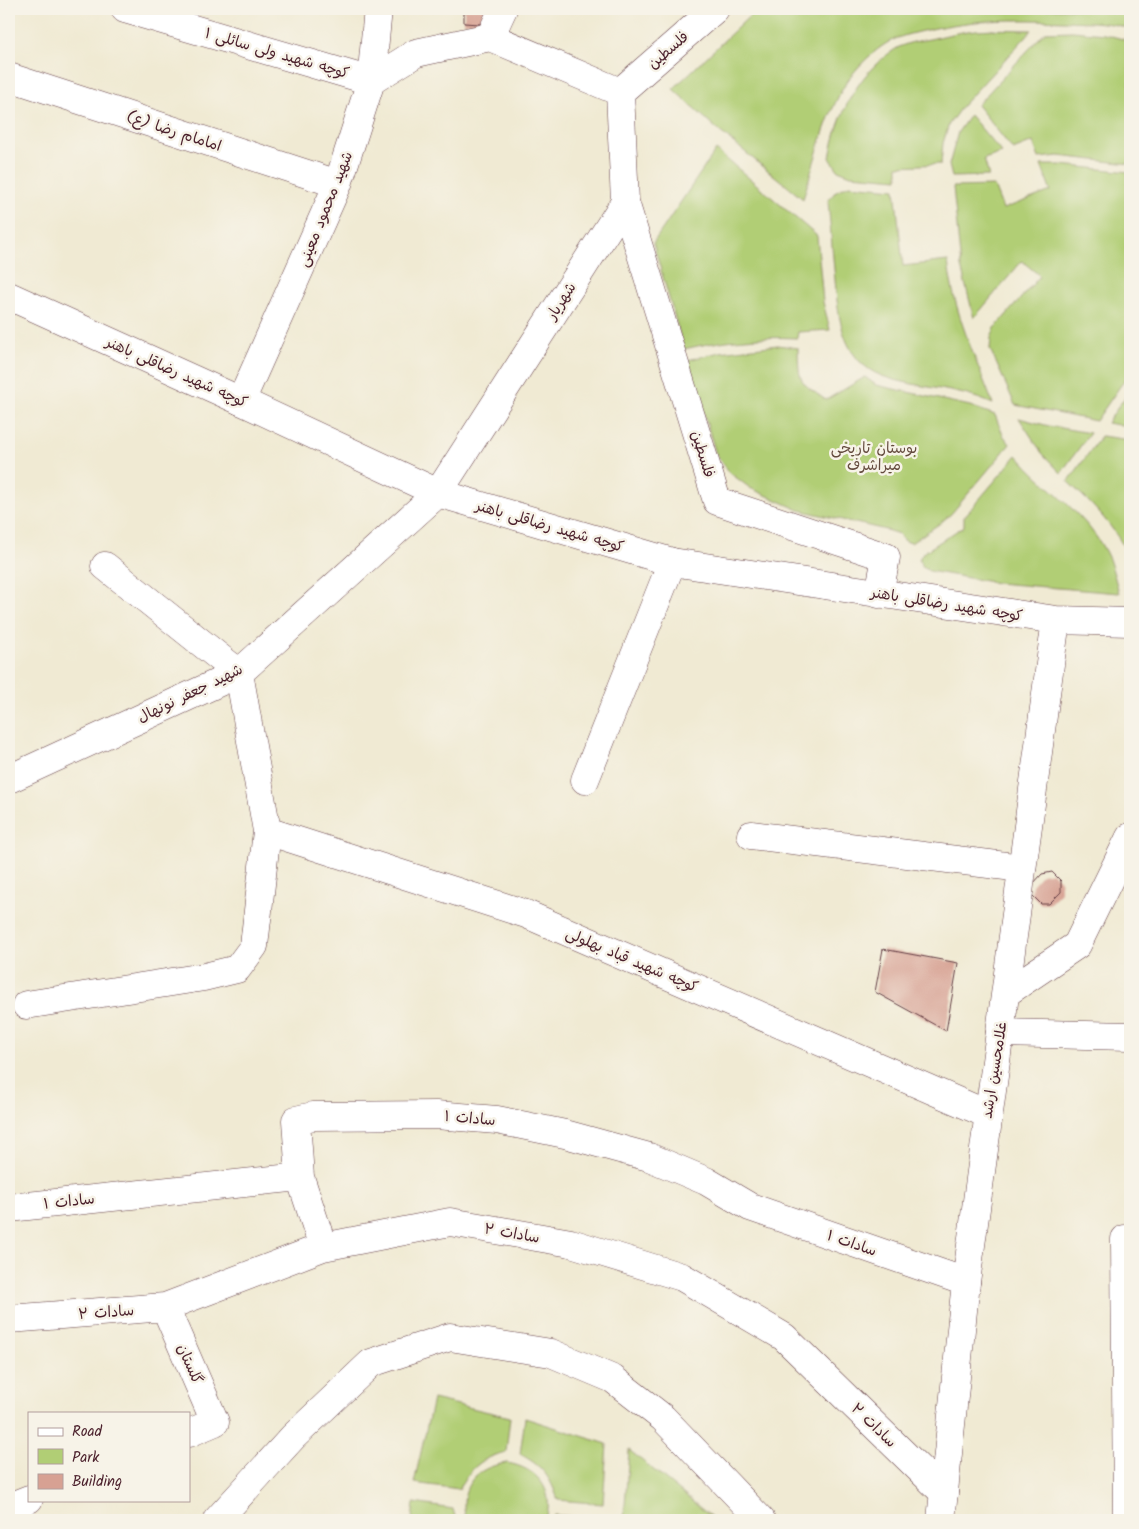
<svg xmlns="http://www.w3.org/2000/svg" width="1139" height="1529" font-family="Kalam,'Playpen Sans Arabic',sans-serif">
<style>
.green{fill:#b1ce75;stroke:#7e7650}
.building{fill:#d7a193}
.lines{fill:none;stroke-linecap:round;stroke-linejoin:round}
.minor-casing{stroke:#633d44;stroke-width:29}
.tertiary-casing{stroke:#633d44;stroke-width:29}
.minor{stroke:#fff;stroke-width:28}
.tertiary{stroke:#fff;stroke-width:28}
.labels{text-anchor:middle;stroke-width:5;stroke-linejoin:round;paint-order:stroke}
.street-label{font-size:15px;fill:#4a1f2b;stroke:#f7f3e8}
.park-label{font-size:15px;fill:#644b3e;stroke:#f7f3e8}
</style>
<rect width="100%" height="100%" fill="#f7f3e8"/>
<filter id="ink" filterUnits="userSpaceOnUse"><feTurbulence type="fractalNoise" baseFrequency=".02" numOctaves="2"/><feDisplacementMap in="SourceGraphic" scale="10" xChannelSelector="R" yChannelSelector="G"/><feConvolveMatrix kernelMatrix="1 2 1 2 8 2 1 2 1" color-interpolation-filters="sRGB"/></filter>
<filter id="wash" filterUnits="userSpaceOnUse"><feTurbulence type="fractalNoise" baseFrequency=".0096" numOctaves="4" result="noise"/><feDisplacementMap in="SourceGraphic" scale="20" xChannelSelector="R" yChannelSelector="G"/><feGaussianBlur stdDeviation="1.12" result="paint"/><feColorMatrix in="noise" values="0 0 0 0 0 0 0 0 0 0 0 0 0 0 0 0 0 1.4 0 .05"/><feComposite in="paint" operator="in"/></filter>
<g filter="url(#wash)">
<rect width="100%" height="100%" fill="#f0ead3"/>
<path class="green" d="M757 9H1130V29C1109 21 1085 22 1063 21 1015 19 974 19 927 30 914 33 899 36 887 43 874 51 861 63 851 76 827 108 815 161 803 199L718 130 673 89Z
M1032 30 962 106 949 124 943 143 941 164 898 166V179L851 175 838 170 830 158C837 116 857 74 894 50 904 43 918 41 930 39 943 36 955 33 968 31 988 28 1011 30 1032 30Z
M1073 31 1104 34 1130 41V67L1129 68 1130 70V164L1059 156 1039 158 1033 142 1013 150 977 105 1045 32Z
M970 115 1002 153 984 159 989 176 952 177 949 165 958 132Z
M716 150 817 236 823 302 830 330 798 332 797 338C757 336 723 340 684 349L653 243Z
M1041 165H1061L1130 172V372L1096 421 1015 405 990 349 991 338 995 328 1040 276 1022 261 974 318 961 267 953 187 994 186 1003 209 1051 191Z
M849 185 895 189 903 266 948 261C953 311 975 357 993 404 956 387 918 389 882 376 838 359 838 309 834 269 832 246 830 223 828 201L836 191Z
M778 345 798 348C799 382 798 381 826 400L865 377 876 385 970 406 995 415 1003 435 1010 444 951 514 939 524 911 543 903 540 899 534 886 530 799 510 750 488 730 473 716 454 688 360 720 352Z
M1130 390V427L1107 423Z
M1019 418 1049 426 1090 433 1061 473 1042 453Z
M1101 436 1130 440V561C1118 529 1093 505 1068 482Z
M1017 455C1047 490 1090 516 1109 559 1113 570 1116 582 1119 593L997 583 929 571 922 566 919 559 923 553 964 526V517Z
M433 1399 510 1417 506 1452C482 1458 471 1467 459 1489L414 1483Z
M525 1418 607 1444 603 1504 558 1500C550 1476 542 1466 520 1454Z
M629 1450 715 1520H624Z
M507 1463C537 1468 555 1489 546 1520H466C458 1488 474 1467 507 1463Z
M414 1503 453 1509 456 1520H412Z
M554 1515 601 1519V1520H552Z"/>
<g id="blocks">
<path class="building" d="M464 9H492L480 24 464 23Z
M1052 872 1061 881V892L1049 904H1041L1031 894 1032 885 1042 874Z
M883 949 958 963 946 1031 875 992Z"/>
</g>
</g>
<g filter="url(#ink)">
<use href="#blocks" fill-opacity="0" stroke="#633d44" stroke-width="1"/>
<g class="lines">
<defs>
<path id="minor" d="M125 9 371 81 416 53 490 37 620 92
M490 37 503 9
M9 77 338 184
M620 92 715 9
M625 202 717 501 886 557 879 594
M241 401 338 184 371 81 378 9
M9 779 239 673 438 493 625 202 620 92
M585 780 672 562
M267 831 526 914 987 1114
M751 835 1022 868
M1006 993 1077 945 1130 837
M26 1005 204 977 237 969 254 946 267 831 239 673 105 566
M1000 1033 1130 1036
M300 1177 323 1247
M9 1208 300 1177 296 1120 313 1116 436 1115 497 1120 565 1134 649 1157 706 1181 750 1207 966 1282
M1125 1239 1127 1520
M165 1307 215 1422 189 1433
M9 1319 165 1307 323 1247 450 1222 571 1243 682 1277 784 1337 944 1493
M9 1507 29 1499
M217 1520 293 1437 371 1363 450 1337 551 1353 613 1379 663 1418 761 1520"/>
<path id="tertiary" d="M9 296 241 401 438 493 672 562 1056 620 1130 622
M941 1520 966 1282 1056 620"/>
</defs>
<use href="#minor" class="minor-casing"/>
<use href="#tertiary" class="tertiary-casing"/>
<use href="#minor" class="minor"/>
<use href="#tertiary" class="tertiary"/>
</g>
</g>
<g class="labels">
<g class="street-label">
<text transform="translate(668 50) rotate(-41)" y="5">فلسطین</text>
<text transform="translate(277 53) rotate(16)" y="5">کوچه شهید ولی سائلی ۱</text>
<text transform="translate(174 131) rotate(18)" y="5">امامام رضا (ع)</text>
<text transform="translate(325 209) rotate(-68)" y="5">شهید محمود معینی</text>
<text transform="translate(561 301) rotate(-57)" y="5">شهریار</text>
<text transform="translate(177 372) rotate(24)" y="5">کوچه شهید رضاقلی باهنر</text>
<text transform="translate(703 454) rotate(73)" y="5">فلسطین</text>
<text transform="translate(550 526) rotate(16)" y="5">کوچه شهید رضاقلی باهنر</text>
<text transform="translate(947 604) rotate(9)" y="5">کوچه شهید رضاقلی باهنر</text>
<text transform="translate(190 693) rotate(-26)" y="5">شهید جعفر نونهال</text>
<text transform="translate(632 960) rotate(23)" y="5">کوچه شهید قباد بهلولی</text>
<text transform="translate(994 1070) rotate(-81)" y="5">غلامحسین ارشد</text>
<text transform="translate(470 1118) rotate(5)" y="5">سادات ۱</text>
<text transform="translate(69 1201) rotate(-6)" y="5">سادات ۱</text>
<text transform="translate(512 1233) rotate(10)" y="5">سادات ۲</text>
<text transform="translate(852 1243) rotate(19)" y="5">سادات ۱</text>
<text transform="translate(106 1312) rotate(-4)" y="5">سادات ۲</text>
<text transform="translate(190 1364) rotate(66)" y="5">گلستان</text>
<text transform="translate(874 1425) rotate(44)" y="5">سادات ۲</text>
</g>
<g class="park-label">
<text x="874" y="453">بوستان تاریخی<tspan x="874" dy="17">میراشرف</tspan></text>
</g>
</g>
<rect width="1139" height="1529" fill="none" stroke="#f7f3e8" stroke-width="30"/>
<rect x="28" y="1412" width="162" height="90" fill="#f7f3e8" stroke="#b29e9c"/>
<rect x="38" y="1428" width="25" height="8" fill="#ffffff" stroke="#b29e9c"/>
<text x="72" y="1436" font-size="15" fill="#4a1f2b">Road</text>
<rect x="38" y="1449" width="25" height="15" fill="#b1ce75" stroke="#b29e9c"/>
<text x="72" y="1462" font-size="15" fill="#4a1f2b">Park</text>
<rect x="38" y="1474" width="25" height="15" fill="#d7a193" stroke="#b29e9c"/>
<text x="72" y="1486" font-size="15" fill="#4a1f2b">Building</text>
</svg>
